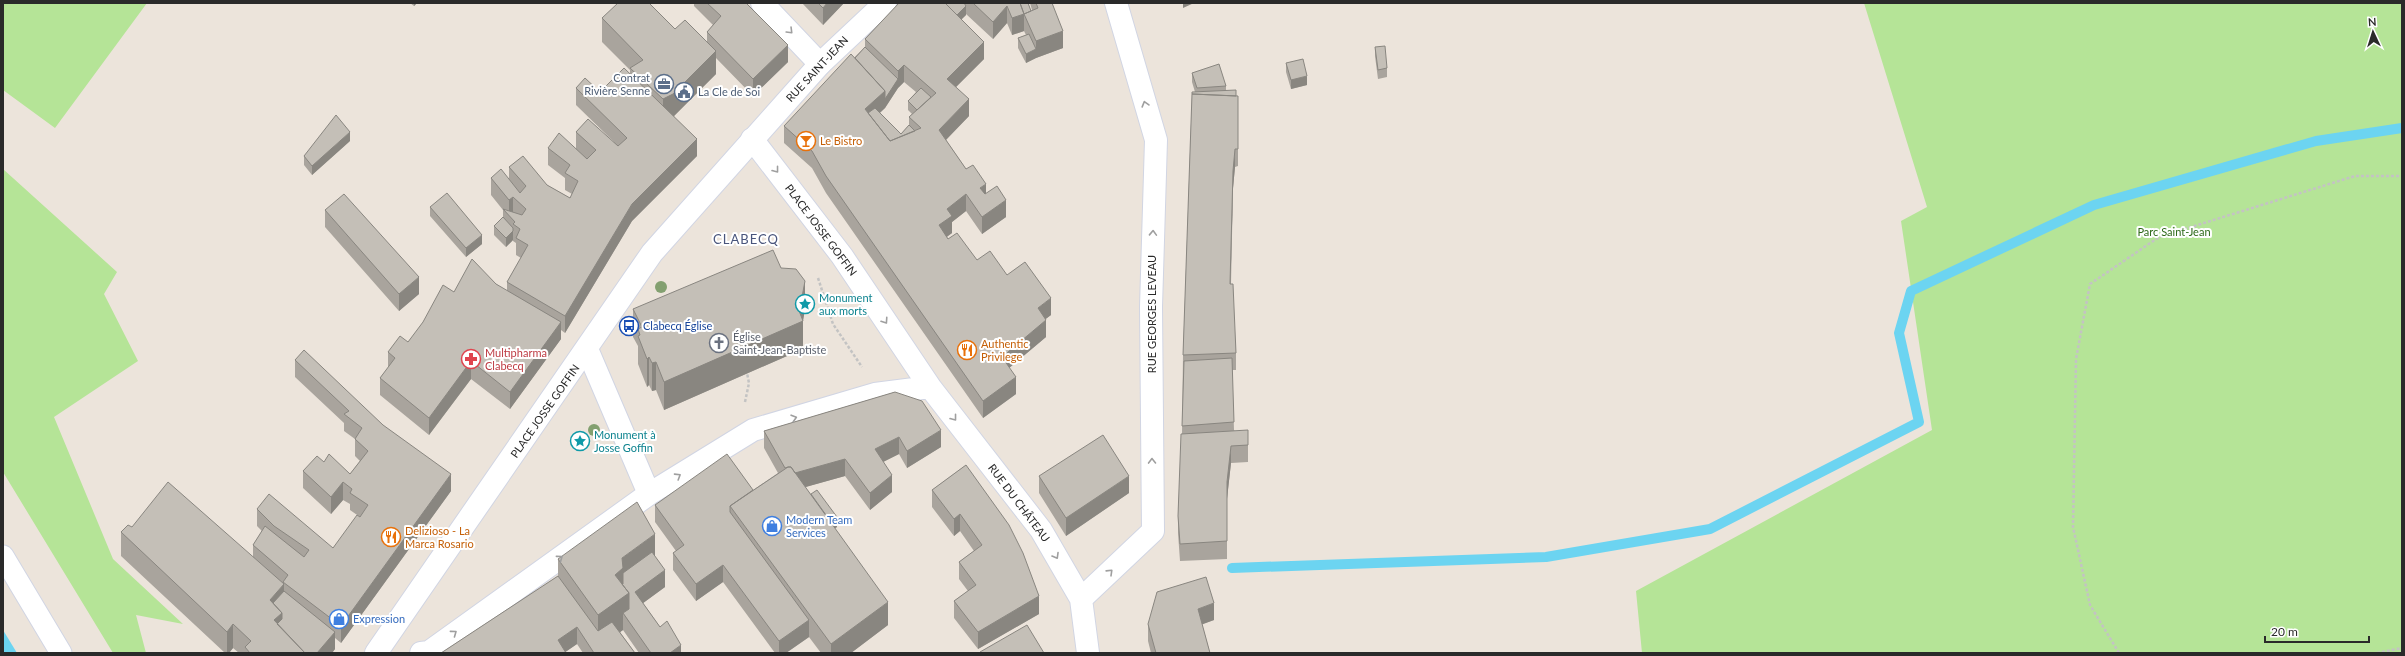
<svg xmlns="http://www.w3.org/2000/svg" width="2405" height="656" font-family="Lato,sans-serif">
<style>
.green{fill:#b5e497}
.water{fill:#6cd4f1}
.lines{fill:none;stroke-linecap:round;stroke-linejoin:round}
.stream{stroke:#6cd4f1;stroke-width:10}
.service-casing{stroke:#d1d5e3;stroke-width:23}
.minor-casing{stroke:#d1d5e3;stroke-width:24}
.tertiary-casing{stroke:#d1d5e3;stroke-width:24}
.path{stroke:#c3c3c3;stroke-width:2.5;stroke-dasharray:3 2;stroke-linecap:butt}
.service{stroke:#fff;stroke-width:21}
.minor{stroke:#fff;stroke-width:22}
.tertiary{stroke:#fff;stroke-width:22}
.tree{fill:#83a070}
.wall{fill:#a9a49d;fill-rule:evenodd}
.shaded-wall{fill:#898680}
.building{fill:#c4bfb7;stroke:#898680}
.oneway{stroke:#9f9f9f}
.labels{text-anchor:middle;stroke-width:4;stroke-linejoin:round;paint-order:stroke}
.street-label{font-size:11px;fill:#2a2a2a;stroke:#fff}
.service-label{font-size:11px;fill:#4e5e75;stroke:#fff;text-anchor:end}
.food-label{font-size:11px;fill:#c56008;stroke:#fff;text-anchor:start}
.park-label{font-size:11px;fill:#2d6918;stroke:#fff}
.culture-label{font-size:11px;fill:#0d838f;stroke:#fff;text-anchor:start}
.transit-label{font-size:11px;fill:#164399;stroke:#fff;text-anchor:start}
.worship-label{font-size:11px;fill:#5b616d;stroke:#fff;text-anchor:start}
.health-label{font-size:11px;fill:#be3a42;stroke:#fff;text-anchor:start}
.shop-label{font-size:11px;fill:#366cbe;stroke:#fff;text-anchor:start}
.quarter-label{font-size:13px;letter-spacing:1px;fill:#49557c;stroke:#fff}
</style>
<rect width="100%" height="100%" fill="#ece4db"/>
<path class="green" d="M3 3H147L55 128 3 90Z
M1864 3H2402V653H1642L1636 591 1932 430 1901 221 1927 207Z
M3 169 117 272 104 294 138 361 54 417 113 559 183 624 136 615 146 653H113L3 472Z"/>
<path class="water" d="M3 630 17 653H3Z"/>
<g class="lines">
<path class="stream" d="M1232 568 1546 557 1710 529 1919 422 1899 333 1911 291 2094 205 2316 141 2402 128"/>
<defs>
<path id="service" d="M3 556 61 653"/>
<path id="minor" d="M762 3 820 64
M752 139 842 256 930 387 1041 530 1081 599 1088 653
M587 349 649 494
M1081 599 1153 531 1151 307 1156 140 1116 3
M421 653 429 652 649 494 753 430 875 394 930 387"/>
<path id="tertiary" d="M376 653 652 253 820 64 885 3"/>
</defs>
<use href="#service" class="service-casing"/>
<use href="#minor" class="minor-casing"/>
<use href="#tertiary" class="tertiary-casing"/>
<path class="path" d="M818 278 833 324 862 367
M745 402 749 383 747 373
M2119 653 2090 605 2073 527 2076 359 2090 284 2159 237 2355 176H2402
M2377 653 2402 648"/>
<use href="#service" class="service"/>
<use href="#minor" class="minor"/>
<use href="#tertiary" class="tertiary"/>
</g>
<g class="tree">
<circle cx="661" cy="287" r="6"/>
<circle cx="594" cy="430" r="6"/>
</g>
<path class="wall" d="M410 3H417L414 6Z
M694 3H746L788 62 753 96 716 58V74L674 116 697 156 632 221 565 333 561 330V339L510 409 471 379 429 435 380 395V378L388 368V352L408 342 454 292 496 284 507 291V282L521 258 516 255V243L513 241V240L506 247 494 235V226L503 217V210L491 195V178L509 180V167L547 185 570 198 572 194 565 190V178L548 165V148L576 149V132L614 142 576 105V88L600 92 630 74V70L602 42V18L675 29 707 42V32L713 25 694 6Z
M802 3H844L823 25Z
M899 3H1028L1031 11 1032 10 1030 3H1052L1063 48 1036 58 1026 63 1018 48V38L1026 35 1024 31 1012 35 1007 23 993 39 966 14V15L961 19 984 59 956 87 969 116 946 140 966 169 986 194 1006 217 982 234 966 211 952 222V233L947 237 948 239 977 260 1007 275 1051 315 1045 319 1046 337 1009 368 1016 394 983 418 826 193 812 168 784 143V126L865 47V39ZM904 82 916 92 908 101V110L912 114 909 117V125L901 134 880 113 885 108 898 88Z
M1375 47 1387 68V77L1378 79 1375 56Z
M1286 63 1307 85 1291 89 1286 72Z
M1192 73 1226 86V91L1236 96H1238V166L1235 167 1233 188 1231 284 1236 353V370H1232L1234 430 1248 445V462L1231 463 1227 498V559L1180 561 1178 533V516L1182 434 1183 355 1192 94 1195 92 1192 82Z
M350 141 312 175 304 165V156Z
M430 207 482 244 466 257 430 216Z
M325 210 419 294 399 311 325 227Z
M781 268 805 309 803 320V349L664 410 656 390 652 391 649 385 647 387 638 364V346L633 337V309Z
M295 360 451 491 341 643 335 638V649L332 653H239L233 648 229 653H225L121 556V532L132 527 253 557V545L262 531 257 526V509L333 548 360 517 350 510V504L343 500 331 514 303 488V471L324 462 350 474 360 461 355 456V439L344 431V423L295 377Z
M895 392 941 447 907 468 899 454 883 462 892 492 870 510 845 476 805 487 837 527 835 528 888 625 851 653H821L809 637 786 653H775L723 582 696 601 673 570V553L676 551 655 522V505L753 490 778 473 764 448V431Z
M966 465 1039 614 978 649 954 618V601L968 591 959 579V562L974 551 960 531 954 536 932 507V490Z
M1039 476 1129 493 1066 536 1039 493Z
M655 557 665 587 643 603 660 627 681 653H639L623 630 620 632 635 653H583L577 644 565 652 441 653 558 576V559Z
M1214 620 1202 624 1210 653H1151L1148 641V624Z"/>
<path class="shaded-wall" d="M414 3H417L414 6Z
M827 3H844L823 25V8Z
M1183 3H1194L1183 8Z
M966 6V15L953 28V19Z
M1007 6V23L993 39V22Z
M1024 14V31L1012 35V18Z
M1063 31V48L1036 58 1026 63V54L1036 49V41Z
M984 42V59L947 96V79Z
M788 45V62L753 96V79Z
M716 51V74L673 117 663 122V99Z
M904 65V82L898 88 885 108 869 122 865 109 898 79V71Z
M1307 76V85L1291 89V80Z
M969 99V116L939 147V130Z
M350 132V141L312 175V166Z
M697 139V156L632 221 565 333V316L632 204Z
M1235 149V167L1233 188 1230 301 1233 171Z
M986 184V201L980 188Z
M966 194V211L952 222V233L939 242V225L947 209Z
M513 197V214L509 215V200Z
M1006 200V217L982 234V217Z
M513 231V240L506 247V238Z
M482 235V244L466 257V248Z
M419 277V294L399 311V294Z
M805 281V309L803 321V349L664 410V382L796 303Z
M1051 298V315L1038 325V308Z
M1046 320V337L1002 374V357Z
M561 322V339L510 409V392Z
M649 357V385L647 387V359Z
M471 361V379L429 435V418Z
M656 362V390L652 391V363Z
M1016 377V394L983 418V401Z
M941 430V447L907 468V451Z
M899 437V454L875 466V449Z
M1231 446V463L1227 499V482Z
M845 459V476L788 492V475Z
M451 474V491L341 643V626Z
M892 475V492L870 510V493Z
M1129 476V493L1066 536V518Z
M343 482V500L331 514V497Z
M960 514V531L954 536V519Z
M837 517V527L824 536V527Z
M655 534V567L629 593V622L623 613V630L598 648V615L622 558Z
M723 565V582L696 601V584Z
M665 570V587L635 609V592Z
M284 584V608L277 614 270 600Z
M1039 596V614L978 649V632Z
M888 602V625L851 653H831V644Z
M1214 603V620L1198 626V609Z
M282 613V636L274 620Z
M809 620V637L786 653H779V641Z
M233 624V648L229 653H227V632Z
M577 627V644L564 653 558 640Z
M335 632V649L332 653H317Z
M681 645V653H670Z"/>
<path class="building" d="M618 3H649L675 29 685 20 716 51 673 94 663 99 630 68 643 60 602 18Z
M707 3H746L788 45 753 79 707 32 721 16Z
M818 3H827L823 8Z
M899 3H945L984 42 947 79 969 99 939 130 966 169 973 165 986 184 980 188 985 194 997 186 1006 200 982 217 966 194 947 209 952 216 939 225 948 239 957 233 977 260 990 251 1007 275 1025 262 1051 298 1038 308 1046 320 1002 357 1016 377 983 401 826 176 812 151 784 126 851 54 885 91 865 109 890 141 921 128 909 117 936 93 904 65 898 71 865 39Z
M945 3H964L966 6 957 15Z
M973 3H1020L1024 14 1038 8 1036 3H1052L1063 31 1036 41 1024 14 1012 18 1007 6 993 22Z
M1020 3H1028L1031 11 1024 14Z
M1029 34 1036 49 1026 54 1018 38Z
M1385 46 1387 68 1378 70 1375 47Z
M865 47 898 79 885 99V91L855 58Z
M1303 59 1307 76 1291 80 1286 63Z
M1219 64 1226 86 1197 88 1192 73Z
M624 68 697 139 632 204 565 316 507 282 528 245 516 238 520 229 513 224 515 222 503 209 522 215 526 209 513 197 509 200 491 178 501 169 520 193 526 186 509 167 523 156 547 185 570 198 578 181 565 173 570 165 548 148 559 133 587 159 596 150 576 132 588 119 618 146 627 138 576 88 585 78 600 92Z
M921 88 931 97 917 110 908 101Z
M1236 90V96L1192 94V92Z
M1192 94 1238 96V149H1235L1233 171 1230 284H1233L1236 353 1183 355Z
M875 108 901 134 909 125 915 131 890 141 868 113Z
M336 115 350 132 312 166 304 156Z
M447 193 482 235 466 248 430 207Z
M344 194 419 277 399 294 325 210Z
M503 217 513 228V231L506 238 494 226Z
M773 250 781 268 796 269 805 281 802 297 796 303 803 321 664 382 656 362 652 363 649 357 647 359 638 336 640 335 638 329 642 327 633 309Z
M472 259 496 284 561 322 510 392 471 361 429 418 380 378 395 358 388 352 400 336 408 342 423 322 443 285 454 292Z
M304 350 383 425 451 474 341 626 283 582 288 575 253 545 265 526 304 557 309 550 274 526 257 509 269 494 333 548 357 515 360 517 368 505 350 493 352 489 343 482 331 497 303 471 317 456 324 462 329 454 350 474 368 451 355 439 362 428 344 414 349 411 295 360Z
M1232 358 1234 422 1182 426 1184 361Z
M895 392 922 401 941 430 907 451 899 437 875 449 892 475 870 493 845 459 795 473 791 467H788L785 468 764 431Z
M1248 430V445L1231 446 1227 482V541L1180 544 1178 516 1181 434Z
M1103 435 1129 476 1066 518 1039 476Z
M727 454 753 490 730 506V512L809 620 779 641 723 565 696 584 673 553 684 545 655 505Z
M966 465 1009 525 1023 553 1039 596 978 632 954 601 976 585 959 562 982 545 960 514 954 519 932 490Z
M788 467H791L888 602 831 644 730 506Z
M168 482 284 584 270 600 282 613 274 620 305 653H250L245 647 251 641 233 624 227 632 121 532 128 525 132 527Z
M817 490 837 517 831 522 811 494Z
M637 502 655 534 622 558 623 568 615 575 629 593 598 615 558 559Z
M652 552 665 570 635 592 660 627 667 621 681 645 670 653H651L623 613 629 609V593L622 584H623V573Z
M558 576 598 631 612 622 635 653H594L577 627 558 640 566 653H441Z
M1206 577 1214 603 1198 609 1210 653H1156L1148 624 1157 592Z
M284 591 335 632 317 653H305L277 624 282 619V613L273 603Z
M1027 625 1044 653H981L980 652Z"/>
<defs><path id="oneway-chevron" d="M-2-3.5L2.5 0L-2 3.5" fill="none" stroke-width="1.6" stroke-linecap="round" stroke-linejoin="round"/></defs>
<g class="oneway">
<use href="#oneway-chevron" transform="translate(790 31) rotate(45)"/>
<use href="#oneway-chevron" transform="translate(1145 104) rotate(-106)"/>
<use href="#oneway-chevron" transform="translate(776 170) rotate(52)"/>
<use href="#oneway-chevron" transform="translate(1153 233) rotate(-88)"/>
<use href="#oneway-chevron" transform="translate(885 321) rotate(56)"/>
<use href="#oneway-chevron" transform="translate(794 418) rotate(-16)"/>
<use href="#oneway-chevron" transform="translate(954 418) rotate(52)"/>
<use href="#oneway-chevron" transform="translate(1152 461) rotate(-91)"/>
<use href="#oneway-chevron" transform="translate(678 476) rotate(-32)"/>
<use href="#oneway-chevron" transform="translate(1056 556) rotate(60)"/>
<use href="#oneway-chevron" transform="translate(560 558) rotate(-36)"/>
<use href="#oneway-chevron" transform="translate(1110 572) rotate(-44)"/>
<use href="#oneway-chevron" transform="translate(454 633) rotate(-36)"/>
</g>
<defs>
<symbol id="office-ring" viewBox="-11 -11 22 22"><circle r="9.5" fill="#fff" stroke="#5c6f8a" stroke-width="1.5"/><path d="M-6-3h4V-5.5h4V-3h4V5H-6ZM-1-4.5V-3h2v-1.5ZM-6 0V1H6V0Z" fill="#5c6f8a"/></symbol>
<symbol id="civic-ring" viewBox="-11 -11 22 22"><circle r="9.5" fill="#fff" stroke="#5c6f8a" stroke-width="1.5"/><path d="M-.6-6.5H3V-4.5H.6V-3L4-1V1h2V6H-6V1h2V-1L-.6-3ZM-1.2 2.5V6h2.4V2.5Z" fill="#5c6f8a"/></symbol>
<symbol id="bar-ring" viewBox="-11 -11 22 22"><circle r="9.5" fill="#fff" stroke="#e8710a" stroke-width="1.5"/><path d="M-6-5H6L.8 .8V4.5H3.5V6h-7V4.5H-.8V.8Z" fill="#e8710a"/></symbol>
<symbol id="sight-ring" viewBox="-11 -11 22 22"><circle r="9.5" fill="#fff" stroke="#0f9aa8" stroke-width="1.5"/><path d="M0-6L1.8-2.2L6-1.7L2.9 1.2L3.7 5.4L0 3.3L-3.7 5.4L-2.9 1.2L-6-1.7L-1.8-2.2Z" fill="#0f9aa8"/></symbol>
<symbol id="bus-ring" viewBox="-11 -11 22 22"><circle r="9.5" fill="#fff" stroke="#1a4fb4" stroke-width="1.5"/><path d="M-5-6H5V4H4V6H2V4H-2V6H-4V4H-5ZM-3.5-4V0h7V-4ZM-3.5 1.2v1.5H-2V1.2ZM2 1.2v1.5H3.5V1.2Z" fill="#1a4fb4"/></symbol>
<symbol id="church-ring" viewBox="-11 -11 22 22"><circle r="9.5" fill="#fff" stroke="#6b7280" stroke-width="1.5"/><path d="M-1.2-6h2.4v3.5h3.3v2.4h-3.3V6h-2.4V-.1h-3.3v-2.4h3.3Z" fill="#6b7280"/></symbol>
<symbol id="restaurant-ring" viewBox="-11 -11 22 22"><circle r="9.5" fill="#fff" stroke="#e8710a" stroke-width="1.5"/><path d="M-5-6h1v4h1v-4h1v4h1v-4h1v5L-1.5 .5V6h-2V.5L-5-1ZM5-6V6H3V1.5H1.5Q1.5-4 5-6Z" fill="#e8710a"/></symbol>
<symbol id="pharmacy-ring" viewBox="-11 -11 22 22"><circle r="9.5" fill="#fff" stroke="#e0444e" stroke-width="1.5"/><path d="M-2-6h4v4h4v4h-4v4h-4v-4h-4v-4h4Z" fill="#e0444e"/></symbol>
<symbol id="shop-ring" viewBox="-11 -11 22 22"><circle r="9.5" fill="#fff" stroke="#3f7fe0" stroke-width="1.5"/><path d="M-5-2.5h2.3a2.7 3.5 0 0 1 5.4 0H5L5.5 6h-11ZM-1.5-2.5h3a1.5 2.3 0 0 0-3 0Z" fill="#3f7fe0"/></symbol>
</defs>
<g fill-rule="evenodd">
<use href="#office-ring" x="653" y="73" width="22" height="22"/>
<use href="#civic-ring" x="673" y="81" width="22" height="22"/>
<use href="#bar-ring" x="795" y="130" width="22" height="22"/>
<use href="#sight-ring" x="794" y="293" width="22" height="22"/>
<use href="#bus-ring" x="618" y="315" width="22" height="22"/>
<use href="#church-ring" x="708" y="332" width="22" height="22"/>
<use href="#restaurant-ring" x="956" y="339" width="22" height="22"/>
<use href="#pharmacy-ring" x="460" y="348" width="22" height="22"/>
<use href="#sight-ring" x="569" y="430" width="22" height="22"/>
<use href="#shop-ring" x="761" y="515" width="22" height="22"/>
<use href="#restaurant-ring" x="380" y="526" width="22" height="22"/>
<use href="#shop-ring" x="328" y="608" width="22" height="22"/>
</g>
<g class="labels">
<g class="street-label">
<text transform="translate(817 69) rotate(-47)" y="4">RUE SAINT-JEAN</text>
<text transform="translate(821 230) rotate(53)" y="4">PLACE JOSSE GOFFIN</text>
<text transform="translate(1152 314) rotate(-90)" y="4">RUE GEORGES LEVEAU</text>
<text transform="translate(545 411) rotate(-55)" y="4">PLACE JOSSE GOFFIN</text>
<text transform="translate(1019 503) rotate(53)" y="4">RUE DU CHÂTEAU</text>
</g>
<g class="service-label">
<text x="650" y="82">Contrat<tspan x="650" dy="13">Rivière Senne</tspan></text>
<text x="698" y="96" text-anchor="start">La Cle de Soi</text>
</g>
<g class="food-label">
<text x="820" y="145">Le Bistro</text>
<text x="981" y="348">Authentic<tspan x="981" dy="13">Privilege</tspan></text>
<text x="405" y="535">Delizioso - La<tspan x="405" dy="13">Marca Rosario</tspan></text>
</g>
<g class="park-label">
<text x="2174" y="236">Parc Saint-Jean</text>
</g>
<g class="culture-label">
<text x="819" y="302">Monument<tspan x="819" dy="13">aux morts</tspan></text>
<text x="594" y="439">Monument à<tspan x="594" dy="13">Josse Goffin</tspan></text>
</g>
<g class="transit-label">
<text x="643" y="330">Clabecq Église</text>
</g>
<g class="worship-label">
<text x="733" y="341">Église<tspan x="733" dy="13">Saint-Jean-Baptiste</tspan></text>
</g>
<g class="health-label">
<text x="485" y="357">Multipharma<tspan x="485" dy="13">Clabecq</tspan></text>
</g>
<g class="shop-label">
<text x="786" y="524">Modern Team<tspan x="786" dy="13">Services</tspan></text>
<text x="353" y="623">Expression</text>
</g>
<g class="quarter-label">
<text x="746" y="244">CLABECQ</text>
</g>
</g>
<rect width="2405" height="656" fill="none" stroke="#2a2a2a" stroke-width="8"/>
<g transform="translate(2373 32) rotate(356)" stroke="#ffffff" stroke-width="3" paint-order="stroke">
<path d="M0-3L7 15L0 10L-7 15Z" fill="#2a2a2a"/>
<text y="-6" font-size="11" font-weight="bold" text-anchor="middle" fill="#2a2a2a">N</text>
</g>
<path d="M2265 636v6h104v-6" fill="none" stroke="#2a2a2a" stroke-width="2"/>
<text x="2271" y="636" font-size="12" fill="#2a2a2a" stroke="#ffffff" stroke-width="3" paint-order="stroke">20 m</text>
</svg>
